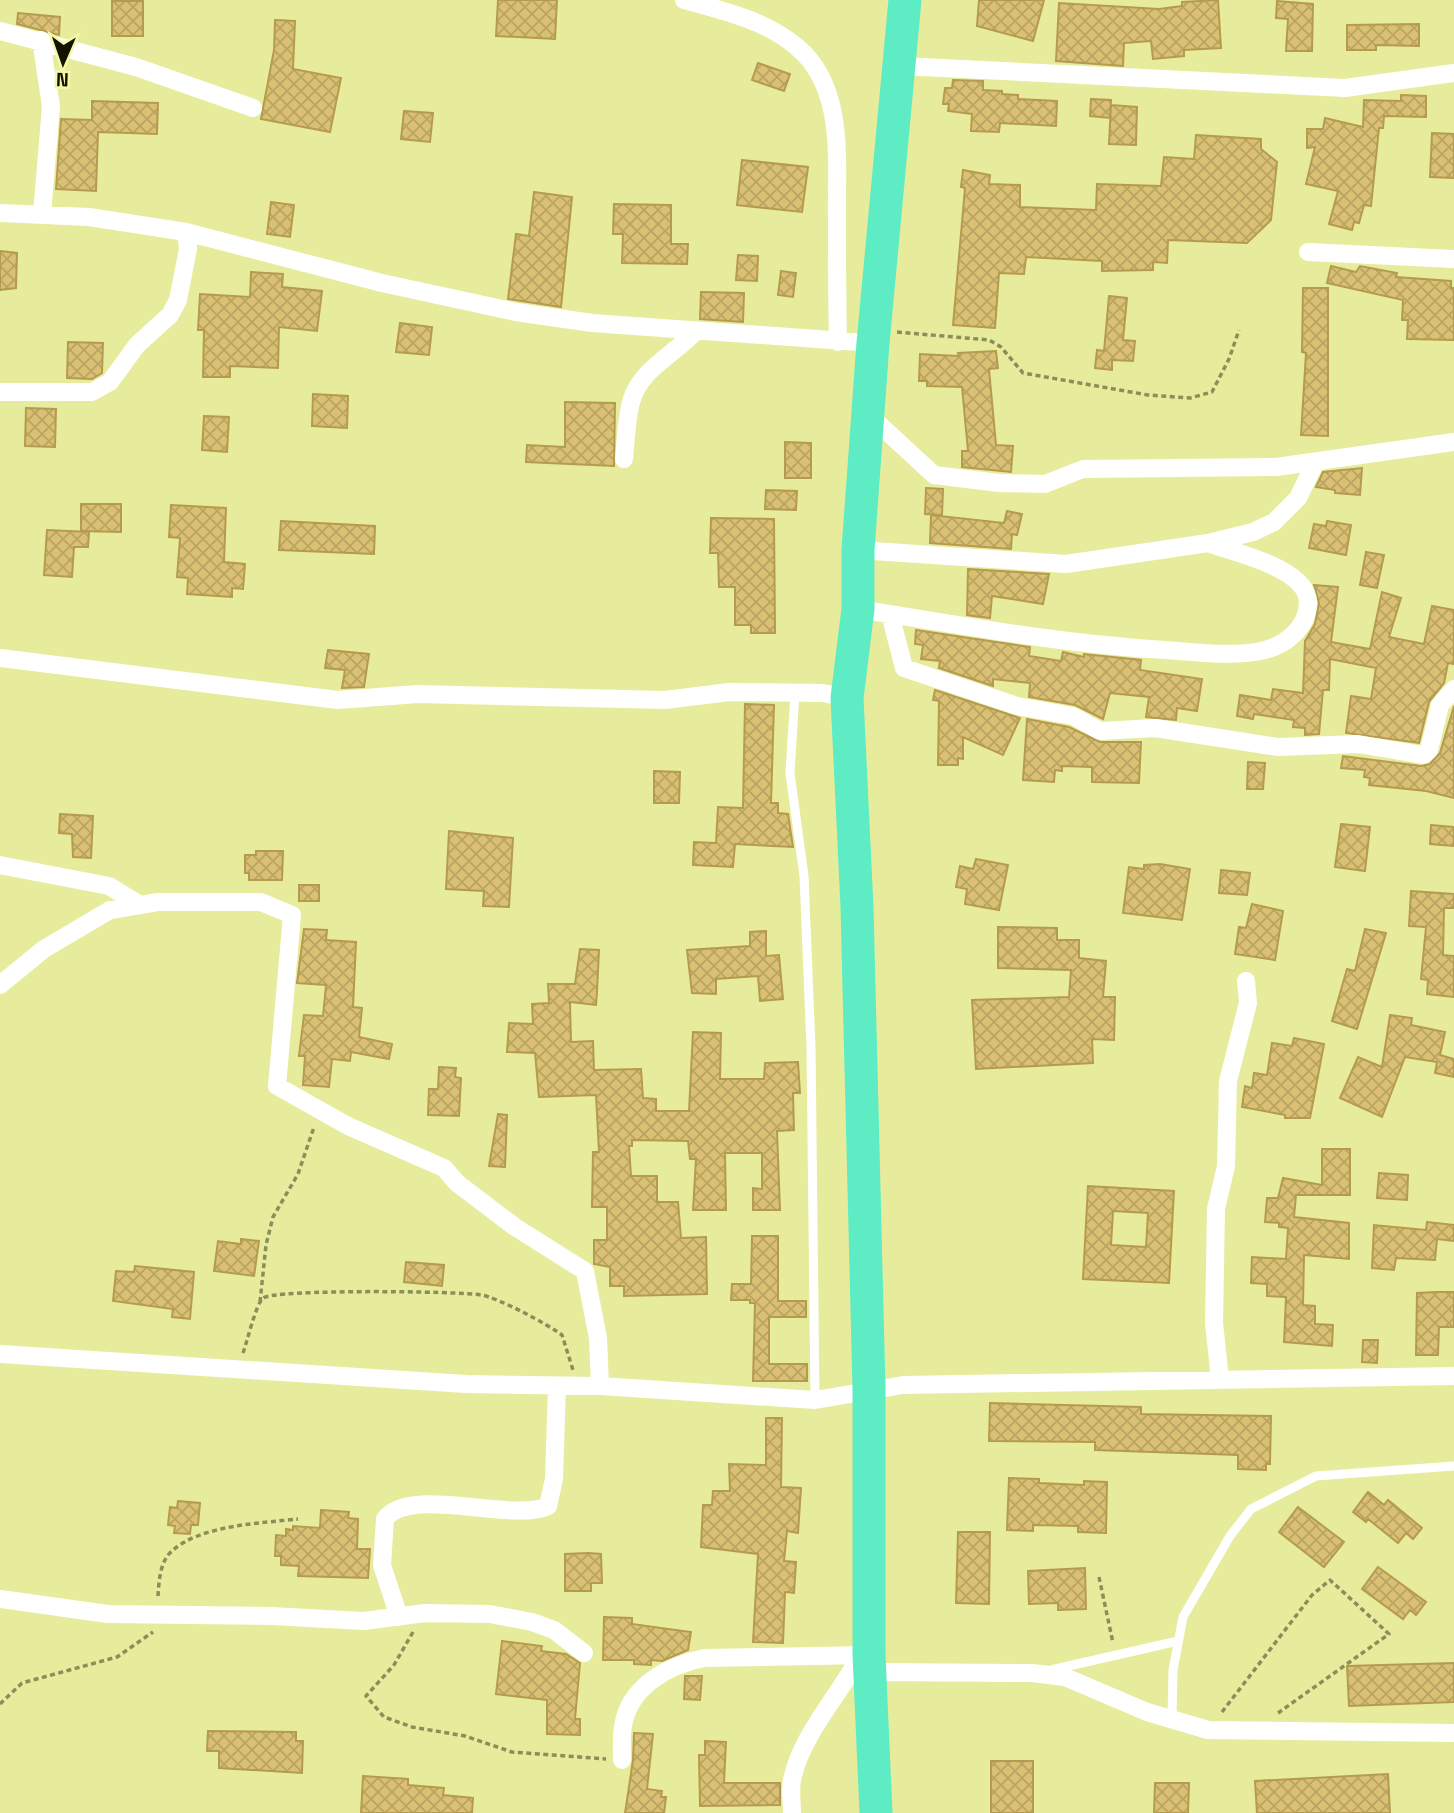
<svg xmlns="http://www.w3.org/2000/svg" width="1454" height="1813" font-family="'Space Grotesk',sans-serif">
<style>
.building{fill:url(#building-cross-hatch);stroke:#b59b4e;stroke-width:2;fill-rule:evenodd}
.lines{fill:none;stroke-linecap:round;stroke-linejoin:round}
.path{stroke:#8b8e59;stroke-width:3.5;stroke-dasharray:5 3.5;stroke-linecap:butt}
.lane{stroke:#fff;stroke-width:9}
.street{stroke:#fff;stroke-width:18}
.highway{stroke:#5eecc5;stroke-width:33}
</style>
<defs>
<pattern id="building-cross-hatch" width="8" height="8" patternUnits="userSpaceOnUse" patternTransform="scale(1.75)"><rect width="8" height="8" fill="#dac073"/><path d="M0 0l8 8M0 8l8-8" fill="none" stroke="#baa462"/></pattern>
</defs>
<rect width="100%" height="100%" fill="#e7ec9c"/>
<path class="building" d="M498 0H557L555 39 496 36Z
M979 0H1044L1033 41 977 26Z
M1218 0 1221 48 1184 50V56L1153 59 1151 41 1124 43 1123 66 1056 61 1059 3 1159 9 1182 6V2Z
M112 1H143V36H112Z
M1277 1 1313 4 1312 51H1286L1288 19 1276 18Z
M18 13 60 17 59 35 17 24Z
M275 20 295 21 293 69 341 78 330 132 261 119 274 50Z
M1419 24V46L1376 45V50H1347V25Z
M758 63 790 74 784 91 752 80Z
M953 80 983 81V90L1002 91V94L1018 95V99L1057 101 1056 126 1000 123 999 132 971 131 972 114 948 111 949 104H943L945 88H952Z
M1401 95 1426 96V117L1384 116 1383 128H1379L1371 206 1364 205 1359 223 1354 222 1352 230 1329 224 1338 191 1306 184 1315 147 1307 148V129H1323L1325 118 1363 127 1364 100 1401 101Z
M1091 99 1111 100 1110 118 1090 116Z
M92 101 158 103 157 134 98 132 96 191 56 189 61 119 92 120Z
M1111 105 1137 107 1136 145 1109 144Z
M404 111 433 113 430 142 401 139Z
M1432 133 1454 134V178L1430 177Z
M1196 135 1261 139V149L1277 162 1271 220 1247 243 1168 240 1167 263 1153 262V270L1102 271V261L1026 257 1024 274 999 273 995 328 953 325 965 188 961 187 963 170 990 175 989 184 1020 185V207L1096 210 1097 184 1161 186 1164 157 1194 159Z
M742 160 808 167 802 212 737 205Z
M534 192 572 197 561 307 508 299 516 234 529 236Z
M271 202 294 205 290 237 267 234Z
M614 204 671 205V244H688L687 264 622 263 623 234H613Z
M0 251 17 253 16 288 0 290Z
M738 255 758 256 757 281 736 280Z
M1331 266 1356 272 1360 266 1397 273 1396 277 1451 281V288H1454V340L1407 339 1408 320H1402L1403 300 1327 283Z
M781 271 796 273 793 297 778 295Z
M251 272 283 274 282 287 322 291 317 331 279 327 278 368 230 366V377H203L204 330H198L200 294 250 297Z
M1303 288H1328V436L1301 435 1306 353 1302 352Z
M701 292 744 293 743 322 700 319Z
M1109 296 1127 298 1123 340 1135 341 1133 361 1112 360V370L1095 368 1097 350 1104 351Z
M400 323 432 327 429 355 396 352Z
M68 342 103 343 102 373 92 379 67 378Z
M996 351 998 368 989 369 996 445 1013 446 1011 472 962 467V451H968L962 387 927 386V381H919L920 354 959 356 958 353Z
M313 394 348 396 347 428 312 426Z
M565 402 615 403 614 466 526 462 527 445 565 447Z
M26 408 56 409 55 447 25 446Z
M204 416 229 417 227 452 202 450Z
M785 442 811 443V478H785Z
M1362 468 1360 495 1335 493V490L1316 487 1323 472Z
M926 488 943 489 942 515 925 514Z
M766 490 797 491 796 510 765 509Z
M81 504H121V532L81 531Z
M171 505 226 508 224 562 245 564 243 589 232 588V597L187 594 188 578 177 577 180 538 169 537Z
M1007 511 1022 514 1017 535 1012 534 1011 549 930 543 931 515 1004 523Z
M711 518 774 519 775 633H751V625H735V587H719L718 553H710Z
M281 521 375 526 374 554 279 550Z
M1327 521 1351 525 1346 555 1309 548 1314 524 1326 526Z
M47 530 89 532 88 547H74L72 577 44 575Z
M1366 552 1384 555 1377 588 1360 585Z
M968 569 1049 574 1043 604 992 596 990 618 967 615Z
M1314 585 1338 587 1331 642 1370 649 1382 592 1401 598 1389 637 1424 644 1432 606 1454 610V664L1448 663 1444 683 1429 702 1419 743 1346 733 1351 696 1371 699 1376 668 1330 659 1329 690H1323L1319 734 1305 735V728L1293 727 1294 720 1254 714 1253 719 1237 716 1240 695 1271 700 1273 689 1303 693 1305 641 1315 624 1319 603Z
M916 630 1030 647 1029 656 1061 661 1063 652 1084 657V654L1141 660 1140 670 1202 679 1197 711 1177 708 1176 720 1146 717 1149 697 1110 693 1103 719 1075 705 1029 697 1030 683 993 679V686L939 668 940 661 921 659 923 645 915 644Z
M328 650 369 654 364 687 342 688 345 670 325 668Z
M935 690 1020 718 1003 755 963 737V759L958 758V765H938L939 701 933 700Z
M745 704 774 705 771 803H778V813L788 814 793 847 735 844 733 867 693 865 694 842 716 843 718 807 743 808Z
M1454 706V798L1426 791 1369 785 1370 778 1364 777 1365 770 1341 768 1343 756 1421 766 1430 764 1440 753Z
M1027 719 1069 727 1100 742H1141L1139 783 1092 782V767L1062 766V771L1055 770 1054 782 1023 780Z
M1248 762 1265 763 1263 789H1247Z
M654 771 680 772 679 803H654Z
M60 814 93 816 91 858 73 857 72 834 59 833Z
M1341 824 1370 827 1365 871 1335 867Z
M1431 825 1454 827V846L1430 844Z
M449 831 513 838 509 907 483 906 484 891 446 889Z
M256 851H283L282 880H249V873H245V855H256Z
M976 859 1008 865 999 910 965 904 967 889 956 887 960 866 973 869Z
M1160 864 1190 869 1182 920 1123 913 1129 867 1144 869V865Z
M1221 870 1250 873 1247 895 1219 893Z
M299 885H319V901H299Z
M1411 891 1454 894V908H1444L1443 955 1454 956V997L1427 994 1428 980 1421 979 1426 927 1409 926Z
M1252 904 1283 911 1275 960 1235 954 1239 927 1246 928Z
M998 927 1057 928V940H1079V958L1106 961 1103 997H1115L1114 1040 1092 1039 1093 1063 976 1069 972 1000 1069 997 1071 970 998 968Z
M304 929 327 930 326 940 356 942 353 1007 362 1008 359 1037 392 1044 389 1059 351 1052 350 1061 332 1059 329 1087 303 1085 305 1056H299L304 1015 323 1016 326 985 297 983Z
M1365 929 1386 933 1357 1029 1332 1021 1347 969 1355 971Z
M766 931V956L779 955 783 999 760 1001 758 976 716 979V994L692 993 687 950 750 946V932Z
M580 949 599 950 597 992 596 1005 570 1002 571 1042 593 1041 594 1070 641 1069 643 1098 656 1099V1111H689L693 1032 721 1033 720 1079H764L765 1063 798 1062 800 1093H793L794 1130 777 1131 780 1210H753V1188L762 1189V1153H725L726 1210H693L696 1159H690L688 1141 632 1140V1146H629L631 1176H657V1202H678L681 1238 706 1237 707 1294 624 1296V1286H610V1267L594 1264V1240H607V1207H592L593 1152H599L596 1095 539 1097 535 1053 507 1052 509 1023 533 1024 532 1004 549 1003 548 984H575Z
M1390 1015 1412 1018 1411 1025 1445 1032 1440 1055 1454 1059V1077L1435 1073 1437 1062 1405 1057 1382 1117 1340 1098 1358 1057 1382 1067Z
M1294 1038 1324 1044 1310 1118H1285V1115L1242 1107 1245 1086 1252 1088 1254 1073 1267 1075 1272 1043 1292 1046Z
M439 1067 456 1068 455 1077 461 1078 459 1116 428 1115 429 1089H438Z
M498 1114 507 1115 505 1167 489 1166Z
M1322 1149H1350V1195H1296L1294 1217 1349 1223V1259L1304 1255 1303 1305 1315 1306V1324L1333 1325 1332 1346 1284 1342 1286 1297 1267 1296V1284L1251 1283 1252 1257 1286 1259 1288 1228 1279 1227V1223L1265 1222 1267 1198H1278L1283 1178 1322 1185Z
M1379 1173 1408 1175 1407 1200 1377 1198Z
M1088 1186 1174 1191 1169 1283 1083 1279ZM1113 1211 1148 1213 1146 1247 1111 1245Z
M1427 1222 1454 1225V1241L1437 1239 1435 1260 1396 1258 1394 1270 1372 1268 1374 1225 1426 1230Z
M752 1236H778V1301H806V1317H769V1364H807V1381H753L755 1303H750V1300H731L732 1284H751Z
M241 1239 259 1241 254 1276 214 1271 218 1241 241 1244Z
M406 1262 444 1265 442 1286 404 1282Z
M135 1266 194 1272 190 1319 172 1317 173 1309 113 1301 116 1271 134 1272Z
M1436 1292H1454V1327H1439L1438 1355H1416L1417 1293Z
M1363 1340H1378L1377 1363 1362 1362Z
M990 1403 1141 1407V1414L1271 1416 1270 1464H1266V1470L1238 1469V1455L1095 1450V1442L989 1441Z
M766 1418H782L781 1487 801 1488 798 1533 787 1531 784 1561 796 1562 794 1593 785 1592 783 1643 753 1642 758 1554 701 1547 703 1505H712L713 1491H730L729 1464 766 1465Z
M1009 1478 1039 1479V1483L1084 1485V1481L1107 1482 1106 1533 1078 1532V1526L1033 1525V1531L1007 1530Z
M1368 1492 1384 1505 1388 1500 1422 1528 1413 1539 1406 1533 1398 1543 1368 1519 1366 1522 1353 1512Z
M178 1501 200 1503 198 1525H191L190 1534 174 1533 175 1526 168 1525 170 1507 177 1508Z
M1298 1507 1344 1542 1324 1567 1279 1532Z
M321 1510 349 1512 348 1518 358 1519 357 1549H370L368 1578 298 1576 299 1566 281 1565V1556H275L276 1535 286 1536V1529L293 1530V1526L320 1528Z
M958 1532H990L989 1604 956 1603Z
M588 1553 601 1554 602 1583H591V1591H565V1554Z
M1378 1567 1426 1602 1416 1615 1410 1610 1403 1619 1362 1589Z
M1085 1568 1086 1609 1058 1610V1603L1029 1604 1028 1571Z
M604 1617 632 1618V1624L691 1632 688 1650 662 1661 651 1660V1665L634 1664V1660H603Z
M502 1641 542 1646 541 1651 566 1654 580 1663 575 1719H580V1735L547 1734V1700L496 1694Z
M1454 1663V1702L1349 1706 1347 1666Z
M685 1676H702L700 1700 684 1699Z
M208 1731 296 1732V1741H303L302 1773 219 1768V1751H207Z
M634 1733 653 1734 647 1789 662 1791 661 1797H666L664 1813H625L633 1760Z
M705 1741 726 1742 724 1783H780V1805L700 1806 699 1755H705Z
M991 1761H1033V1813H991Z
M1388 1774 1390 1813H1257L1255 1781Z
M363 1776 408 1779V1785L444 1788 443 1795 473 1798 472 1813H361Z
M1155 1783H1189L1188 1813H1154Z"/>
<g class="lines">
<path class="path" d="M897 332 989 340 1001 347 1023 373 1148 395 1190 398 1212 392 1229 359 1239 330
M260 1302 266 1245 273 1217 298 1174 314 1127
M243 1353C247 1342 256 1304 263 1298 276 1289 458 1291 481 1295 497 1297 549 1325 562 1335L573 1370
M1099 1577 1113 1643
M158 1596C159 1581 160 1561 172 1551 200 1525 262 1523 298 1519
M413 1632 394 1665 366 1696 384 1717 412 1727 465 1736 512 1752 606 1759
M0 1704 22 1683 117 1657 153 1632
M1222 1712 1312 1595 1330 1580 1389 1634 1278 1713"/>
<path class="lane" d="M795 693 790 773 804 876 811 1047 815 1400
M1051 1670 1178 1641
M1172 1720 1173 1670 1183 1617 1230 1536 1251 1509 1316 1476 1454 1466"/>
<path class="street" d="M684 0C724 11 765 20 797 47 846 88 836 162 837 219 837 260 837 301 838 342
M0 31 136 67 253 108
M41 40 51 106 42 214
M901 66 1345 88 1454 73
M0 213 89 217 186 232 382 283 516 312 592 323 873 343
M1308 252 1454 259
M0 392H92L110 382 137 345 170 315 178 300 188 249 186 232
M868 414 934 475 999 483 1045 484 1083 469 1276 467 1454 442
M624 459C626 440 626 418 632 399 641 369 676 353 696 331
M858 550 1066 564 1208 543 1253 532 1274 522 1298 498 1315 463
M858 609C960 625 1062 644 1165 650 1195 652 1231 657 1261 651 1285 646 1308 628 1308 602 1307 568 1235 553 1208 543
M890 614 904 668 1017 706 1073 716 1100 731 1155 728 1278 747 1358 744 1423 755 1429 750 1440 705 1454 689
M0 658 338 700 418 694 665 700 729 692 823 693 847 698
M0 865 109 886 140 905
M0 985 44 949 110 910 158 902H261L292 915 277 1086 348 1126 444 1168 457 1183 515 1227 585 1271 598 1338 600 1386
M0 1354 466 1384 600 1386 815 1400 903 1385 1454 1376
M1220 1379 1214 1323 1216 1209 1226 1166 1228 1081 1248 1003 1246 981
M0 1599 108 1614 271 1616 364 1621 425 1613 490 1614 532 1622 554 1630 584 1653
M399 1617 382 1565 385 1519C410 1485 512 1523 548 1506L554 1479 557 1386
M871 1672 1032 1673 1065 1677 1147 1712 1208 1730 1454 1733
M622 1760C622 1749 621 1737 623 1726 629 1686 669 1665 704 1658L869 1655
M792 1813C792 1803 790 1790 792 1780 801 1735 839 1696 860 1656"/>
<path class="highway" d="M876 1813 869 1655V1390L857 907 847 698 858 609V550L873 343 905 0"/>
</g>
<g transform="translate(63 63) rotate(182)" stroke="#f4f9a9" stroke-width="5" paint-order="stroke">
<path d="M0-5L12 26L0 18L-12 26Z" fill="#121300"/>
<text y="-10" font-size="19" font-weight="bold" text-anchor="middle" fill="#121300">N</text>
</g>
</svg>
